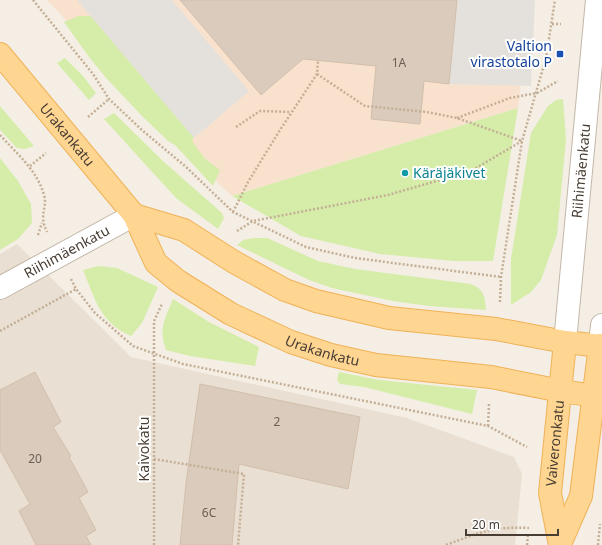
<svg xmlns="http://www.w3.org/2000/svg" width="602" height="545" font-family="'Noto Sans',sans-serif">
<style>
.residential{fill:#e9dfd2}
.commercial{fill:#f9e2cd}
.green{fill:#d5eda9}
.parking{fill:#e4e1dd}
.building{fill:#dacbbc;stroke:#d2bfab}
.lines{fill:none;stroke-linecap:round;stroke-linejoin:round}
.minor-casing{stroke:#c3b7a9;stroke-width:24}
.major-casing{stroke:#f0b257;stroke-width:24}
.path{stroke:#c4af96;stroke-width:2.5;stroke-dasharray:2 2;stroke-linecap:butt}
.minor{stroke:#fff;stroke-width:22}
.major{stroke:#ffd592;stroke-width:22}
.transit-dot{fill:#1a4fb4;stroke:#fff;stroke-width:1.5}
.culture-dot{fill:#0f9aa8;stroke:#fff;stroke-width:1.5}
.labels{text-anchor:middle;stroke-width:4;stroke-linejoin:round;paint-order:stroke}
.number-label{font-size:12px;fill:#6c6055}
.transit-label{font-size:14px;fill:#164399;stroke:#fff;text-anchor:end}
.street-label{font-size:14px;fill:#473d33;stroke:#fff}
.culture-label{font-size:14px;fill:#0d838f;stroke:#fff;text-anchor:start}
</style>
<rect width="100%" height="100%" fill="#f4eee4"/>
<path class="residential" d="M17 244 131 357 407 418 514 457 522 474 515 545H0V254Z"/>
<path class="commercial" d="M47 0H531L518 108 232 196 220 185Z"/>
<path class="green" d="M79 16H91L178 119 198 129 192 141 205 159 220 170 213 186 175 145 168 141 142 116 107 79 89 57 64 22Z
M65 58 83 76 96 93 89 100 57 63Z
M563 99 566 139 557 235 541 280 531 292 511 305V259L531 133 548 106 556 100Z
M0 106 34 146 25 149 17 148 0 130Z
M518 108 493 261H454L380 254 301 236 232 196Z
M114 113 164 162 222 213 224 218 218 229 176 198 104 119Z
M0 158 18 181 31 204 32 223 18 239 0 250Z
M254 238H267L318 261 355 269 471 284C484 289 485 297 486 310L429 306 393 301 332 288 309 280 237 245 243 240Z
M98 266 117 268 158 287 142 323 131 336C100 323 95 299 83 270Z
M173 299 209 322 259 347 255 366 190 356 166 350C158 328 165 319 173 299Z
M339 372 379 380 477 390 472 414 364 387 340 384 337 380Z"/>
<path class="parking" d="M77 0H172L249 91 194 138Z
M457 0H535L531 86 449 84Z"/>
<path class="building" d="M180 0H457L449 84 424 81 420 124 371 119 376 66 303 59 261 95Z
M35 372 61 422 53 427 71 456 69 457 88 492 79 498 96 530 86 536 91 545H36L19 511 30 504 0 450V390Z
M200 384 360 417 348 489 239 464 232 545H180L186 483Z"/>
<g class="lines">
<defs>
<g id="minor">
<path id="s1" d="M0 288 134 215"/>
<path id="s2" d="M565 342 597 0"/>
<path d="M600 345 602 325"/>
</g>
<g id="major">
<path id="s3" d="M0 54 134 215 156 263 178 281 231 314 291 342 331 355 376 365 491 377 561 391 602 397"/>
<path d="M134 215 184 230 234 262 285 290 316 301 389 318 496 329 565 342 602 346"/>
<path d="M560 544 581 496 600 345"/>
<path id="s4" d="M560 545 550 493 565 342"/>
</g>
</defs>
<use href="#minor" class="minor-casing"/>
<use href="#major" class="major-casing"/>
<path class="path" d="M33 0 93 74 109 99 143 131 185 166 233 212 306 247 355 258 501 277
M552 24H561
M317 74 365 106 427 112 457 118 522 141
M88 117 109 99
M457 118 510 98 537 93 558 81
M236 127 260 111 291 112
M0 135C17 154 37 170 44 195 48 208 38 214 47 232
M30 166 46 153
M233 212 248 182 280 130 317 74 318 61
M237 231 253 221 388 195 471 171 522 141
M38 235 42 223
M71 279 76 289 95 313 133 346 183 364 488 426 527 447
M500 302 501 277 522 141 546 58 555 0
M0 331 76 289
M488 426 489 404
M154 459 244 474 238 545
M154 545V321L162 304
M446 545C478 533 494 526 529 528
M527 545 528 534
M598 545 600 524"/>
<use href="#minor" class="minor"/>
<use href="#major" class="major"/>
</g>
<rect class="transit-dot" x="556" y="50" width="8" height="8" rx="2"/>
<circle class="culture-dot" cx="405" cy="173" r="4"/>
<g class="labels">
<g class="number-label">
<text x="399" y="67">1A</text>
<text x="277" y="426">2</text>
<text x="35" y="463">20</text>
<text x="209" y="517">6C</text>
</g>
<g class="transit-label">
<text x="552" y="51">Valtion<tspan x="552" dy="16">virastotalo P</tspan></text>
</g>
<g class="street-label">
<text dy="5" stroke="none"><textPath href="#s3" startOffset="105">Urakankatu</textPath></text>
<text dy="5" stroke="none"><textPath href="#s2" startOffset="172">Riihimäenkatu</textPath></text>
<text dy="5" stroke="none"><textPath href="#s1" startOffset="76">Riihimäenkatu</textPath></text>
<text dy="5" stroke="none"><textPath href="#s3" startOffset="452">Urakankatu</textPath></text>
<text dy="5" stroke="none"><textPath href="#s4" startOffset="103">Vaiveronkatu</textPath></text>
<text transform="translate(144 449) rotate(-90)" y="5">Kaivokatu</text>
</g>
<g class="culture-label">
<text x="413" y="178">Käräjäkivet</text>
</g>
</g>
<path d="M466 529v6h92v-6" fill="none" stroke="#473d33" stroke-width="2"/>
<text x="472" y="529" font-size="12" fill="#473d33" stroke="#ffffff" stroke-width="3" paint-order="stroke">20 m</text>
</svg>
